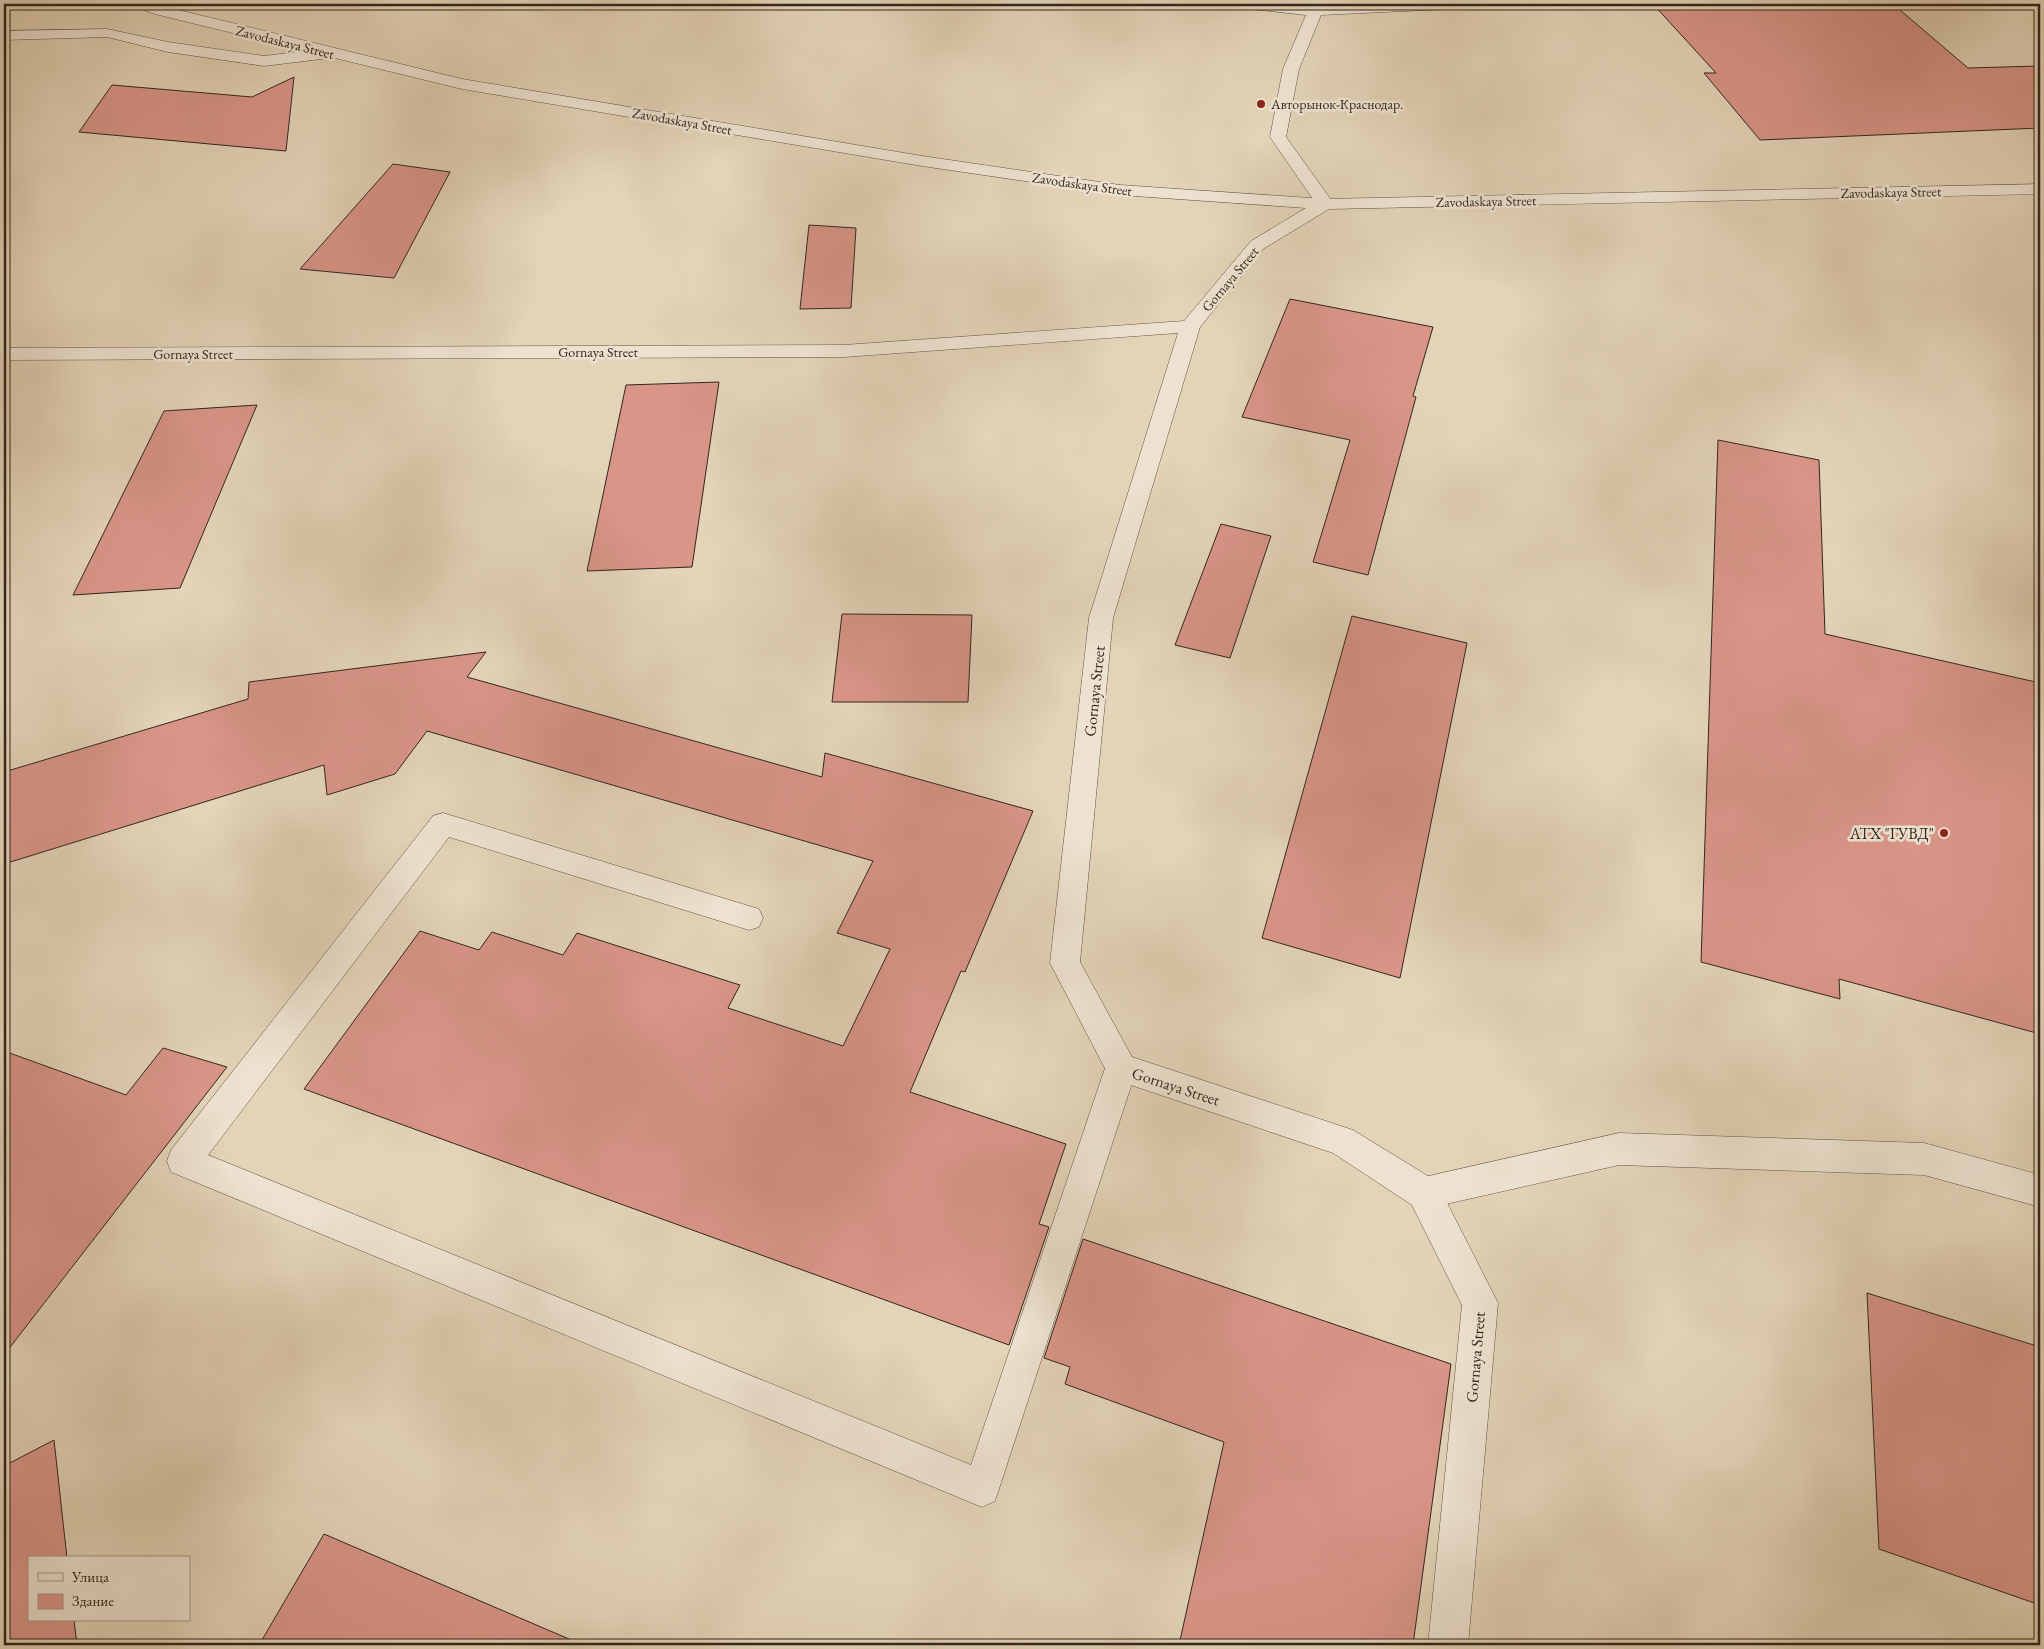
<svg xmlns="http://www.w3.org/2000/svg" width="2044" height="1649" font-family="'EB Garamond',serif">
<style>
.building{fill:#d89588;stroke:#32271d}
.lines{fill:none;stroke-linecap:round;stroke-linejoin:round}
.lane-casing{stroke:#5e5244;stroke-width:1}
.street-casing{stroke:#5e5244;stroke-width:1}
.lane{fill:#ede2d0;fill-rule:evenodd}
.street{fill:#ede2d0;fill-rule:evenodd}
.poi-dot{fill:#8f2418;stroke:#ede2d0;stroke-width:2}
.labels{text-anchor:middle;stroke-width:5;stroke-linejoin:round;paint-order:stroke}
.far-street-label{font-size:14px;fill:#32271d;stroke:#ede2d0}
.far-poi-label{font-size:14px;fill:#32271d;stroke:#ede2d0;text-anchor:start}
.street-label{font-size:16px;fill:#32271d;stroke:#ede2d0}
.poi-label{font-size:16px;fill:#32271d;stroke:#ede2d0;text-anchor:end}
</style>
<rect width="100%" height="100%" fill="#e3d3b7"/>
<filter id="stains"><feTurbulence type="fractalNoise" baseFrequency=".004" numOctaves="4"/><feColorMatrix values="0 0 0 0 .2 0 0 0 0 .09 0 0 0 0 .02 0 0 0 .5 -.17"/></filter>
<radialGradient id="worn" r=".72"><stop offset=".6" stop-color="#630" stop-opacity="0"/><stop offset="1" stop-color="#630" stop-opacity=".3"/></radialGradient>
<path class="building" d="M1653 4H1893L1968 68 2040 66V128L1760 140 1704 73H1716Z
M294 77 286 151 79 132 112 85 252 97Z
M393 164 450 172 394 278 300 269Z
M809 225 856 228 851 308 800 309Z
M1290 299 1433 327 1413 396 1416 397 1368 575 1313 562 1350 440 1242 417Z
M719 382 692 567 587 571 626 385Z
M257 405 180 588 73 595 164 411Z
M1718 440 1819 460 1825 634 2040 683V1034L1839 979 1840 999 1701 962Z
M1221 524 1271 536 1230 658 1175 645Z
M842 614 972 615 968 702H832Z
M1352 616 1467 643 1400 978 1262 938Z
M486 652 467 677 822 777 825 753 1033 811 965 972 961 971 910 1092 1066 1144 1039 1224 1049 1227 1009 1345 304 1089 420 931 479 950 492 932 563 955 577 933 740 985 728 1008 843 1046 890 949 837 933 873 861 427 731 395 774 327 795 324 765 4 864V772L248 699 249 682Z
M163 1048 227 1067 4 1355V1051L126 1095Z
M1083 1239 1451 1364 1413 1645H1179L1224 1442 1065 1384 1070 1367 1044 1358Z
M1867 1293 2040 1347V1605L1879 1549Z
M54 1440 67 1558H29V1620H74L77 1645H4V1466Z
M324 1534 583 1645H259Z"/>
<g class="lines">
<defs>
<path id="lane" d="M1234 4H1285L1315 7 1378 4H1475L1473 7 1468 8 1321 15 1299 69 1286 137 1334 204 1331 208 1325 209 1319 208 1270 137 1283 69 1306 15 1241 8 1236 7Z
M107 29 168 42 264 56 329 48 334 50 337 53 334 56 329 58 264 66 168 52 107 37 4 40V31Z
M443 813 749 906 759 909 763 918 759 927 749 930 449 837 208 1155 971 1465 1105 1068 1110 1058 1121 1054 1132 1058 1137 1068 995 1501 982 1507 171 1172 167 1161 171 1150 433 816Z
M1619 1133 1924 1143 2040 1175V1207L1924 1175 1619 1165 1424 1209 1412 1205 1407 1193 1412 1181 1424 1177Z"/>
<path id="street" d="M134 4H154L462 79 922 156 1120 185 1325 199 2040 184V194L1329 209 1263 249 1200 327 1113 618 1080 962 1132 1057 1353 1130 1436 1181 1498 1303 1468 1645H1428L1462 1305 1412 1205 1333 1153 1110 1078 1050 963 1089 618 1178 333 844 357 4 360V348L844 345 1184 321 1251 241 1306 208 1120 195 922 166 462 89 155 14 136 7Z"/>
</defs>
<use href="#lane" class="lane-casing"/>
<use href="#street" class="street-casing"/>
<use href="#lane" class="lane"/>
<use href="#street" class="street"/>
</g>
<g class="poi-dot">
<circle cx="1261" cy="104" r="5"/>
<circle cx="1944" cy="833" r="5"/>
</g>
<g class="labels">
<g class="far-street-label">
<text transform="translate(285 42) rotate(14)" y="5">Zavodaskaya Street</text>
<text transform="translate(682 121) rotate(10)" y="5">Zavodaskaya Street</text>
<text transform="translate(1082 184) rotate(8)" y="5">Zavodaskaya Street</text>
<text transform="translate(1891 192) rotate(-1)" y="5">Zavodaskaya Street</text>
<text transform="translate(1486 201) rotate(-1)" y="5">Zavodaskaya Street</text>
<text transform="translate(1230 279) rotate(-50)" y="5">Gornaya Street</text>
<text x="598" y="357">Gornaya Street</text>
<text x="193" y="359">Gornaya Street</text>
</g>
<g class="far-poi-label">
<text x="1271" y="109">Авторынок-Краснодар.</text>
</g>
<g class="street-label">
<text transform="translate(1094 691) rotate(-84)" y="6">Gornaya Street</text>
<text transform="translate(1176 1086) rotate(18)" y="6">Gornaya Street</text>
<text transform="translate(1475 1357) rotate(-85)" y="6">Gornaya Street</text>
</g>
<g class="poi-label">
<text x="1934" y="839">АТХ "ГУВД"</text>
</g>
</g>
<rect width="2044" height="1649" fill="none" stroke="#e3d3b7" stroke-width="20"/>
<rect x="5" y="5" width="2034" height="1639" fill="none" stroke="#32271d" stroke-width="2.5"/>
<rect x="10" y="10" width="2024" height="1629" fill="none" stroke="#32271d"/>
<rect x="28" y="1556" width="162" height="65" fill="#ede2d0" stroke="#a29788"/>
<rect x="38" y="1573" width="25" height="8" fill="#ede2d0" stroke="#a29788"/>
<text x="72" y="1582" font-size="15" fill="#32271d">Улица</text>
<rect x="38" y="1594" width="25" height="15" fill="#d89588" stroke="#a29788"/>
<text x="72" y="1606" font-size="15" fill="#32271d">Здание</text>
<rect width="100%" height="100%" filter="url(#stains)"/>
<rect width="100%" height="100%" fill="url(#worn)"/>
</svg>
